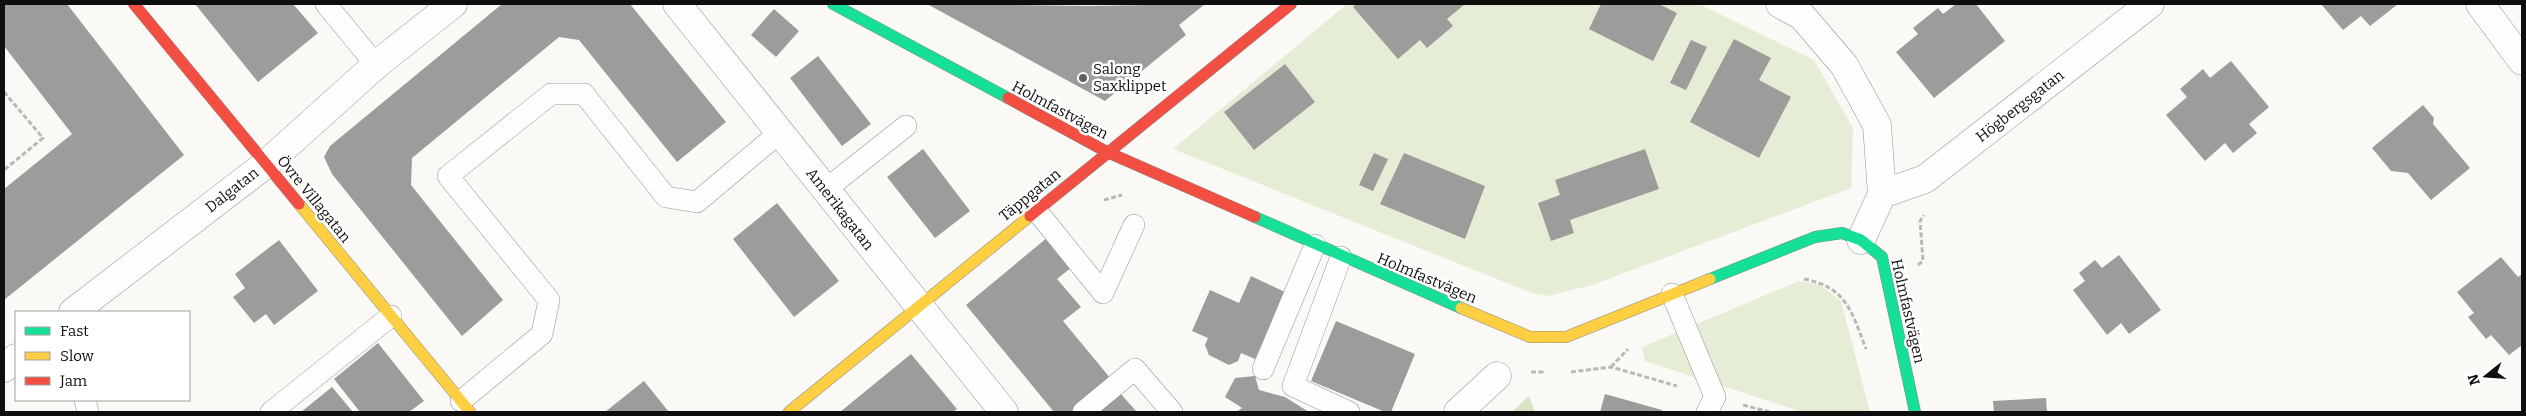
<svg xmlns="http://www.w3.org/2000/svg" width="2526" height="416" font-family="Bitter,serif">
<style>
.green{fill:#e5edd7}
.forest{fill:#d7e4c6}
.building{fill:#9e9c9a}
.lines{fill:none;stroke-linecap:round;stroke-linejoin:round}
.lane-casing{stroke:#949492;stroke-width:22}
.street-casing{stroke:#949492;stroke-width:29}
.fast-casing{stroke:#8b8a89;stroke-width:12}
.slow-casing{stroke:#8b8a89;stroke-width:12}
.jam-casing{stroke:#8b8a89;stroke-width:12}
.path{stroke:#b8b8b7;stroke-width:3;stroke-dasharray:5 2.5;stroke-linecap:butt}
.lane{stroke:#fefefe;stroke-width:21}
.street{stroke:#fefefe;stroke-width:28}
.fast{stroke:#16e098;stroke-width:11}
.slow{stroke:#ffcf43;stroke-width:11}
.jam{stroke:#f24e42;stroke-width:11}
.poi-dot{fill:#61605f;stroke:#fff;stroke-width:2}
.labels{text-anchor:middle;stroke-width:5;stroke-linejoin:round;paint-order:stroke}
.poi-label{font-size:15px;fill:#0e0e0e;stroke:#fff;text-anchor:start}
.street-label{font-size:15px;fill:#0e0e0e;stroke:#fff}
</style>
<rect width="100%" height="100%" fill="#faf9f5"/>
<path class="green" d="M1347 4H1699L1814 60 1853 128 1851 188 1592 285 1548 296 1532 293 1173 149Z
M1799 281 1819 284 1841 301 1870 412H1802L1645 361 1642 347Z"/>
<path class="forest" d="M1529 396 1535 412H1512Z"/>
<path class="building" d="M4 4H67L184 155 4 300V189L72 134 4 46Z
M195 4H293L318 33 258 82Z
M502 4H630L726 122 677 162 579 40 559 37 412 158 411 185 503 300 462 336 332 174 324 157 330 146Z
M927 4 1090 6 1205 4 1179 25 1186 35 1105 101Z
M1356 4H1465L1447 19 1453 26 1427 48 1420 40 1398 59 1353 7Z
M1601 4H1659L1677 13 1653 61 1589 29Z
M1956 4H1976L2005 41 1934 98 1896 52 1918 34 1913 28 1938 8 1943 14Z
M2321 4H2398L2370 26 2361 16 2343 30Z
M774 9 799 31 776 57 751 35Z
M1734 39 1771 58 1759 80 1791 97 1759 158 1690 122Z
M1691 40 1707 47 1686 90 1670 83Z
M818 56 871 124 842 146 790 78Z
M2231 61 2269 107 2249 124 2257 133 2233 153 2225 143 2205 161 2166 115 2187 97 2180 89 2203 69 2210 78Z
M1285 64 1315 102 1254 150 1224 112Z
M2423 105 2434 118 2433 124 2470 168 2431 200 2408 173 2391 171 2372 148Z
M923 149 970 211 935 238 887 177Z
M1645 149 1659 189 1570 220 1574 233 1551 241 1538 203 1560 195 1555 180Z
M1374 153 1388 159 1373 191 1359 185Z
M1404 153 1485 186 1465 239 1380 204Z
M777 203 839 281 794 317 733 239Z
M1048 237 1072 267 1057 279 1081 307 1063 321 1111 379 1071 412H1054L966 305Z
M279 240 318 291 274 325 266 314 254 323 233 297 245 288 235 274Z
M2119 255 2161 310 2129 334 2121 323 2107 335 2073 290 2085 281 2079 273 2095 260 2102 268Z
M2501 257 2518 277 2522 274V345L2509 355 2491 335 2486 339 2468 317 2474 313 2457 292Z
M1251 276 1285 292 1255 359 1241 353 1238 361 1229 365 1209 355 1205 345 1208 338 1192 331 1210 290 1239 303Z
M1336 321 1415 354 1391 412H1385L1311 381Z
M378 343 424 401 409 412H360L334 379Z
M911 354 957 409 953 412H840Z
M1255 376 1259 390 1285 397 1309 412H1236L1242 408 1225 397 1235 378Z
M644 381 669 412H605Z
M332 387 353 412H301Z
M1119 392 1137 412H1096Z
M1605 394 1662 410V412H1600Z
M2046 398 2047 412H1994L1993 401Z"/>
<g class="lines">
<defs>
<path id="lane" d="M326 4 376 65
M825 190 906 126
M1036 210 1103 293 1134 225
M1341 257 1293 386 1349 412
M1672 294 1715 397 1707 412
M1263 369 1315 245
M85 400 88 412
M461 401 542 334 549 300 448 176 551 94H584L666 197 697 202 779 133
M271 412 391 316
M1083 412 1135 369 1172 412"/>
<path id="street" d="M677 4 1004 412
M1780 4 1802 16 1844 65 1877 125 1882 194 1861 240
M2480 4 2522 61
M1882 194 1925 179 2150 4
M73 312 266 164 376 65 453 4
M4 368 16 358
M1458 412 1497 376"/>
<path id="fast" d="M833 4 1008 98
M1255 217 1461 308
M1710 279 1815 237 1842 233 1861 240 1882 257 1915 412"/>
<path id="slow" d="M299 204 470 412
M1461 308 1530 337H1566L1710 279
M789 412 1030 216"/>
<path id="jam" d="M134 4 299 204
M1008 98 1107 152 1255 217
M1030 216 1291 4"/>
</defs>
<use href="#lane" class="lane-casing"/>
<use href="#street" class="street-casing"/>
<use href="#fast" class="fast-casing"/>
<use href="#slow" class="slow-casing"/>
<use href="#jam" class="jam-casing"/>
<path class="path" d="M4 92 43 138 4 170
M1104 200 1122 195
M1918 265 1923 261 1920 221 1924 215
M1804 279C1847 287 1852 313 1866 349
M1611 367 1628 349
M1531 372H1545
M1571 372 1611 367 1677 386
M1743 405 1770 412"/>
<use href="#lane" class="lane"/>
<use href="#street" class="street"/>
<use href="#fast" class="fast"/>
<use href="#slow" class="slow"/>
<use href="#jam" class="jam"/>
</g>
<circle class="poi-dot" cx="1083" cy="78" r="5"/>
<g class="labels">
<g class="poi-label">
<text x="1093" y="74">Salong<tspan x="1093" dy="17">Saxklippet</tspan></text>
</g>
<g class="street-label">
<text transform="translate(2020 106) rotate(-38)" y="5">Högbergsgatan</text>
<text transform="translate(1060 110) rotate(28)" y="5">Holmfastvägen</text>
<text transform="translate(232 190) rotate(-38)" y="5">Dalgatan</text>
<text transform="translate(1030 195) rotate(-39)" y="5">Täppgatan</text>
<text transform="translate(314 199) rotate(51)" y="5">Övre Villagatan</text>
<text transform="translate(840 209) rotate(52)" y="5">Amerikagatan</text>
<text transform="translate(1427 278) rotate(23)" y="5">Holmfastvägen</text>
<text transform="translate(1908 311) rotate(77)" y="5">Holmfastvägen</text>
</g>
</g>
<rect width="2526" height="416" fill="none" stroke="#0e0e0e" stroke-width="10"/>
<rect x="15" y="311" width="175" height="90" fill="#ffffff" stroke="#9f9f9f"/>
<rect x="25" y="327" width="25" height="8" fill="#16e098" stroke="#9f9f9f"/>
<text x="60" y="336" font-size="15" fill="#0e0e0e">Fast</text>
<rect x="25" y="352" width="25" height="8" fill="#ffcf43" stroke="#9f9f9f"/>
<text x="60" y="361" font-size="15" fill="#0e0e0e">Slow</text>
<rect x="25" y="377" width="25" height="8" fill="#f24e42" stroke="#9f9f9f"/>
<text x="60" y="386" font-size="15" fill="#0e0e0e">Jam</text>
<g transform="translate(2486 376) rotate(253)" stroke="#ffffff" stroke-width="4" paint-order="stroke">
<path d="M0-4L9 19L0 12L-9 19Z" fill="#0e0e0e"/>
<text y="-8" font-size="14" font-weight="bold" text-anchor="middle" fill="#0e0e0e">N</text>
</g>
</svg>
